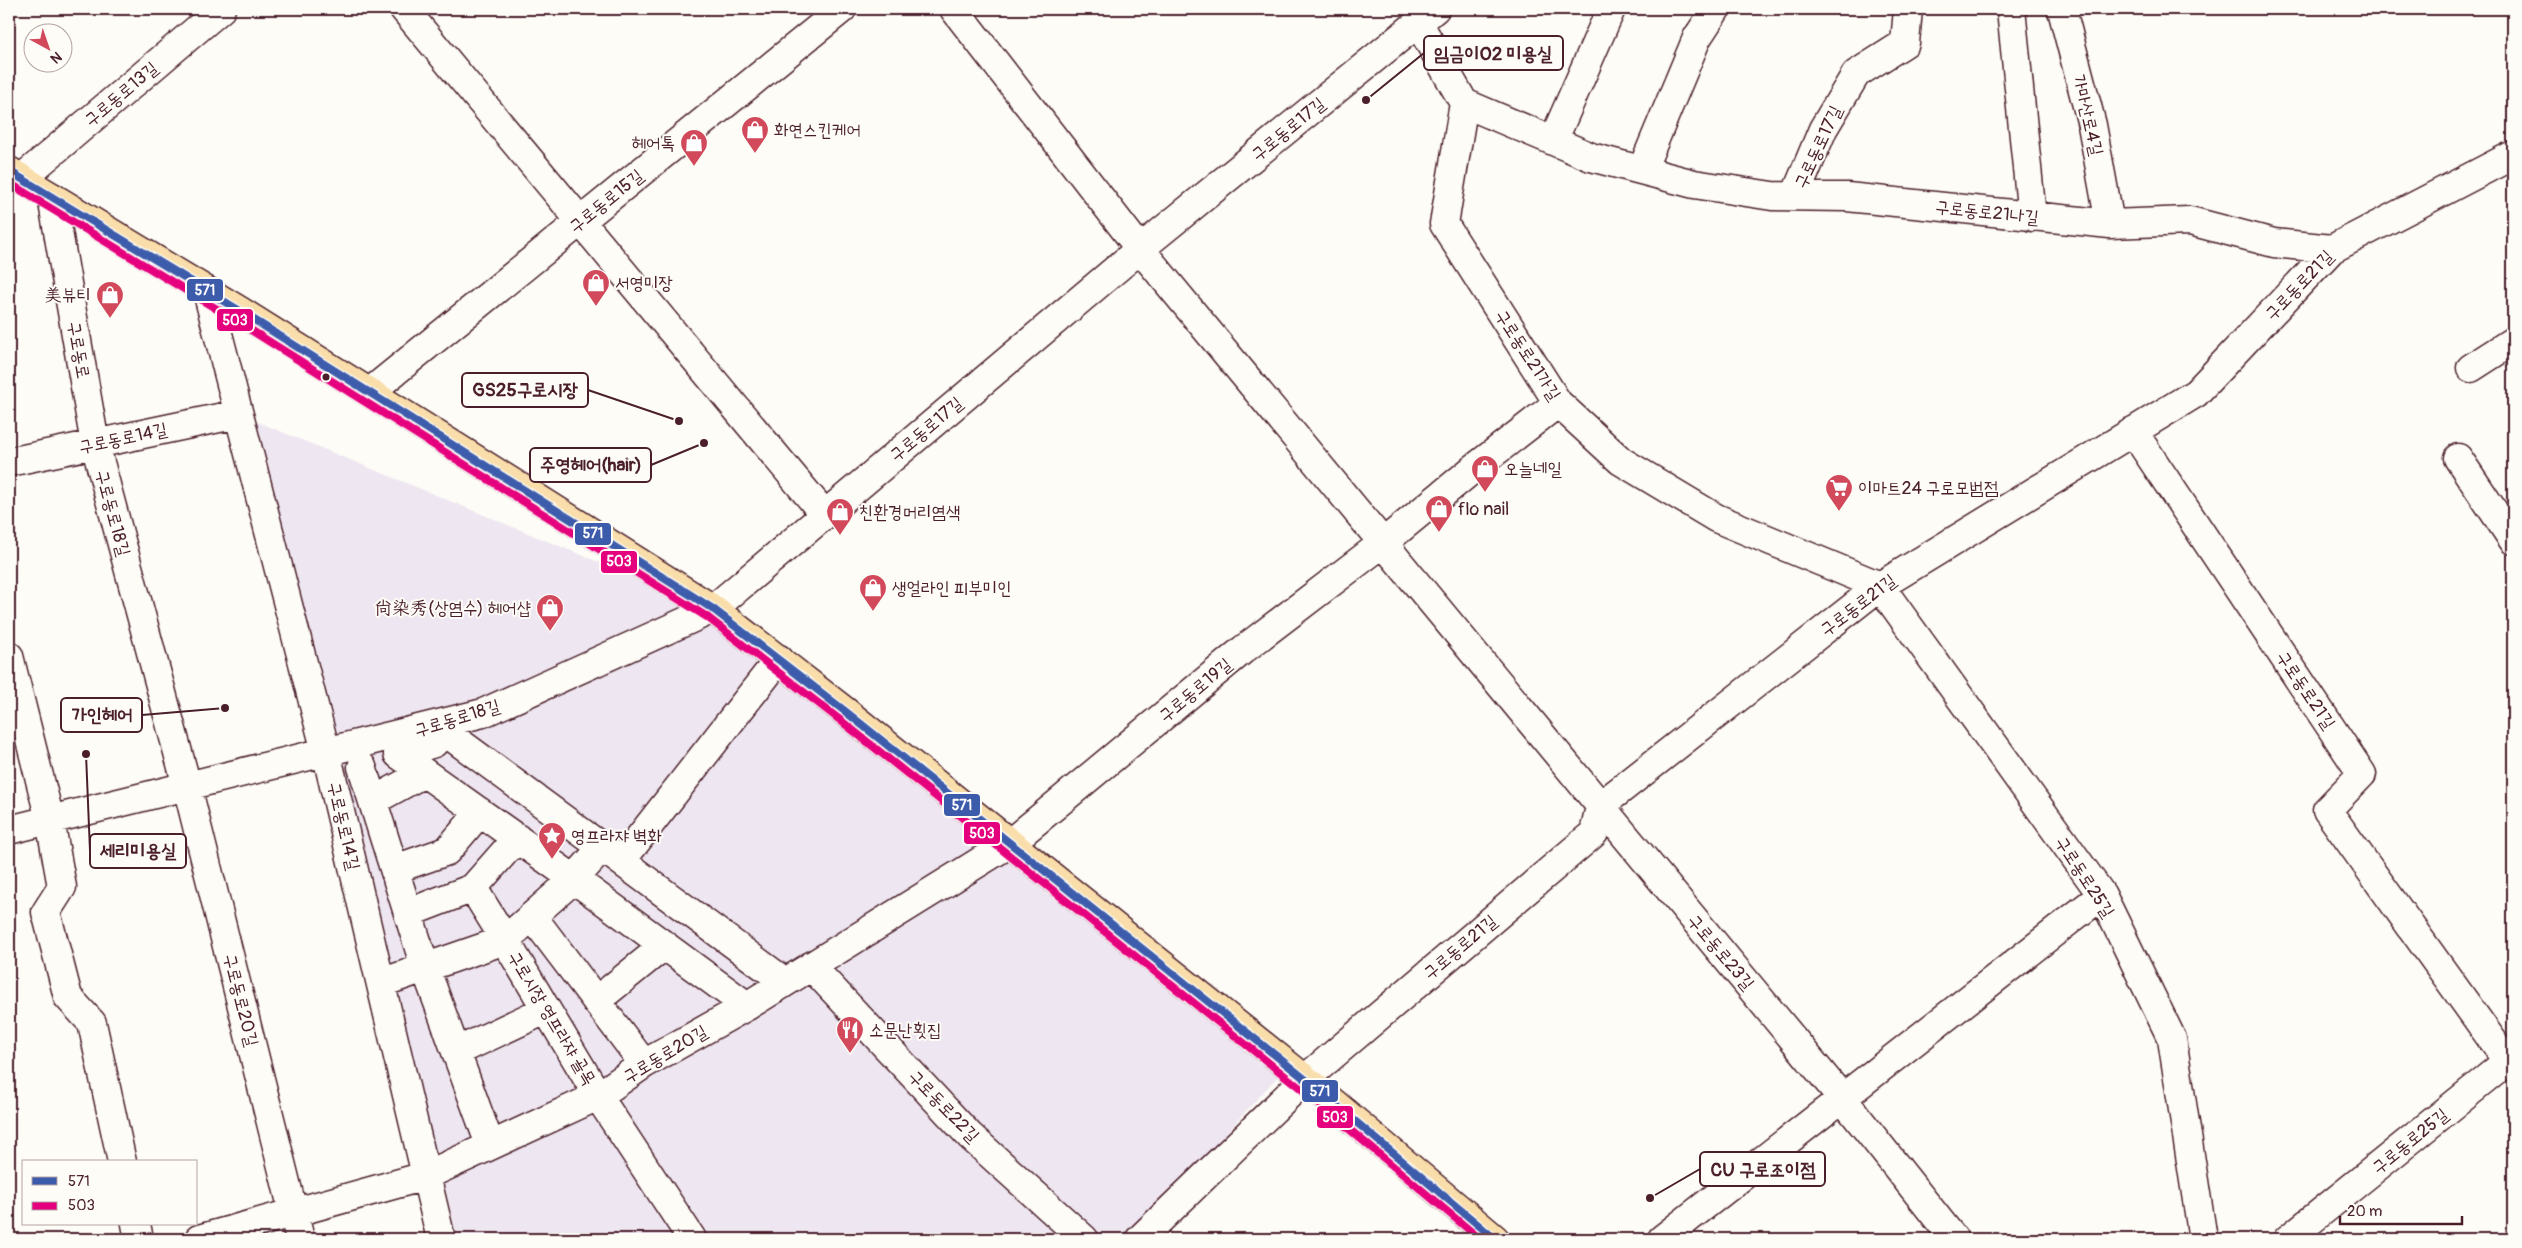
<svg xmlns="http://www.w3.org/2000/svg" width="2522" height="1248" font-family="Pangolin,'LXGW WenKai TC','Poor Story',sans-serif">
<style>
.built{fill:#eee6f0}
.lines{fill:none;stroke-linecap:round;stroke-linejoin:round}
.minor-casing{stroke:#4a1f2b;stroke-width:31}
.major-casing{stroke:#4a1f2b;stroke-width:31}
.minor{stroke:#fdfcf7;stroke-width:28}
.major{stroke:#f9deab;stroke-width:28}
.bus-1-casing{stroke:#fdfcf7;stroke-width:11}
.bus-2-casing{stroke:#fdfcf7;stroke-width:11}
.bus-1{stroke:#3d5bab;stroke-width:8}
.bus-2{stroke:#e5007d;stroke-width:8}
.bus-dot{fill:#4a1f2b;stroke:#fdfcf7;stroke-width:2}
.labels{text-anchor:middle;stroke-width:4;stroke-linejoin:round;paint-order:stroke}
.street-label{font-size:18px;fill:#4a1f2b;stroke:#fdfcf7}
.poi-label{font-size:18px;fill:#4a1f2b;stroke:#fdfcf7;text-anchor:start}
.leader{fill:none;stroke:#4a1f2b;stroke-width:2}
.callout-dot{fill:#4a1f2b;stroke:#fdfcf7;stroke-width:2}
.callout{fill:#fdfcf7;stroke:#4a1f2b;stroke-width:2}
.callout-label{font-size:19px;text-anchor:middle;font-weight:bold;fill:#4a1f2b}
.line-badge{stroke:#fdfcf7;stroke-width:2}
.badge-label{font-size:14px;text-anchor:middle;font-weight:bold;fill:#fff}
</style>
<rect width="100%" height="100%" fill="#fdfcf7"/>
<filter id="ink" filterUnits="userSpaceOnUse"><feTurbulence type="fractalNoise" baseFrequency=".02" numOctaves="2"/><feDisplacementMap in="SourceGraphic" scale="10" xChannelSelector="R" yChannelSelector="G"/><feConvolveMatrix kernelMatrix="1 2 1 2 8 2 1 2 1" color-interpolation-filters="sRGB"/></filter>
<g filter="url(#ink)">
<path class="built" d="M238 414 713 609 1281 1073 1129 1239H440Z"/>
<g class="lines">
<defs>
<path id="minor" d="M404 9 825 515
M954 9 1140 249 1842 1098 1954 1239
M2011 9 2032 217
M2065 9 2062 10 2092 125 2110 224
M1419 24 1464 103 1444 224 1558 403 1621 461 1716 518 1880 586 2102 895 2172 1039 2203 1239
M1464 103 1591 157 1694 184 1772 196 1847 197 2110 224 2190 221 2274 243 2332 249
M1553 141 1611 9
M1642 170 1697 38 1716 9
M21 179 221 9
M1795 196 1823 129 1856 74 1905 43 1908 9
M52 197 95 444 187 786 300 1239
M207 291 326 752 441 1239
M2471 368 2513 341
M370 392 842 9
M2133 431 2362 774 2327 810 2508 1062
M2458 458 2513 540
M9 462 238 414
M9 656 50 820 62 887 46 912 68 997 92 1023 122 1162
M437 726 785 982
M434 743 398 754 574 879 747 1006
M362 767 408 913
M373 801 424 773
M9 830 483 713 713 609 1140 249 1435 9
M517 838 473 888 505 940 574 879 603 847
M622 860 779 659
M395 869 447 851 480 812
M473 888 408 913 425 967 490 1145
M532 916 644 1064
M811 966 970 1136 1084 1239
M381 983 505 940 598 1096 692 1239
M596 1001 665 945
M456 1052 545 1010
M136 1224 139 1239
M199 1239 425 1176 598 1096 644 1064 747 1006 1010 843 1244 649 1383 543 1473 469 1558 403
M1140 1239 1305 1079 1594 833 1600 806 1880 586 2196 393 2332 249 2513 155
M1662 1239 2102 895
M2288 1239 2513 1057"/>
<path id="major" d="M9 171 240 311 713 609 846 712 1305 1079 1495 1239"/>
</defs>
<use href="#minor" class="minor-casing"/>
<use href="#major" class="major-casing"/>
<use href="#minor" class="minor"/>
<use href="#major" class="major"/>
<defs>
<path id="bus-1" d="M9 171 240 311 713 609 846 712 1305 1079 1495 1239"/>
<path id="bus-2" d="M9 183 235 320 707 617 840 720 1299 1087 1480 1239"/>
</defs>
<use href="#bus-1" class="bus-1-casing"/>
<use href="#bus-2" class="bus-2-casing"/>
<use href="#bus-1" class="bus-1"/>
<use href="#bus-2" class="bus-2"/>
</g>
</g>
<defs>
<symbol id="shop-pin" viewBox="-11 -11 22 30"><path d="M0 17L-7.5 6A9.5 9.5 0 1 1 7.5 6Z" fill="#d1495b" stroke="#fdfcf7"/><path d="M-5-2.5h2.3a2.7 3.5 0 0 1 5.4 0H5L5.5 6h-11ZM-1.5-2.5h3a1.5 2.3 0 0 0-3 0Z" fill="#fff"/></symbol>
<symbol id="supermarket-pin" viewBox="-11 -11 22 30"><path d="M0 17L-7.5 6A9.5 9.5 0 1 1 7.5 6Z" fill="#d1495b" stroke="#fdfcf7"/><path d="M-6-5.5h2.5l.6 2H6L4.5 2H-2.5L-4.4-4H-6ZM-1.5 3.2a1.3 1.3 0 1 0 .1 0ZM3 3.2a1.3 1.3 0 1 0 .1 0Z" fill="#fff"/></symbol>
<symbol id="sight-pin" viewBox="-11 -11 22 30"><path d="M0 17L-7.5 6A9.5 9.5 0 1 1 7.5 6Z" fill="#d1495b" stroke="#fdfcf7"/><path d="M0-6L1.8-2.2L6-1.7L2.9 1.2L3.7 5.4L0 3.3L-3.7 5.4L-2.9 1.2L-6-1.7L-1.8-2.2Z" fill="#fff"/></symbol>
<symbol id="restaurant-pin" viewBox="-11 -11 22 30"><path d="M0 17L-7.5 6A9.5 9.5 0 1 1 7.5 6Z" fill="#d1495b" stroke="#fdfcf7"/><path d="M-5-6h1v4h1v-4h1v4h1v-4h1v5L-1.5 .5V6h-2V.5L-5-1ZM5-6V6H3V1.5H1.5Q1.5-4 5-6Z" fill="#fff"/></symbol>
</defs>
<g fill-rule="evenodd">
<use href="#shop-pin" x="739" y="114" width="32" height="43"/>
<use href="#shop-pin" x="678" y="127" width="32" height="43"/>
<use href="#shop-pin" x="580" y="267" width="32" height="43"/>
<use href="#shop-pin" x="94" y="279" width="32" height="43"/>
<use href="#shop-pin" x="1469" y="453" width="32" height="43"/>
<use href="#supermarket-pin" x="1823" y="472" width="32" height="43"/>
<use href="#shop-pin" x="1423" y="493" width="32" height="43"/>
<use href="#shop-pin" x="824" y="496" width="32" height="43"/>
<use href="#shop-pin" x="857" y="572" width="32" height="43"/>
<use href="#shop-pin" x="534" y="592" width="32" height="43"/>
<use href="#sight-pin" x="536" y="820" width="32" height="43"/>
<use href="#restaurant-pin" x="834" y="1014" width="32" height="43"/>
</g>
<circle class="bus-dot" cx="326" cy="377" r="4.5"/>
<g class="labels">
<g class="street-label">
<text transform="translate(121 94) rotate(-40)" y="6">구로동로13길</text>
<text transform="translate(2088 115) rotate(77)" y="6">가마산로4길</text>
<text transform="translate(1288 129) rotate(-39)" y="6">구로동로17길</text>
<text transform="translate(1818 147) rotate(-65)" y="6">구로동로17길</text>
<text transform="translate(606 201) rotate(-39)" y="6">구로동로15길</text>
<text transform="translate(1987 212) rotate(6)" y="6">구로동로21나길</text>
<text transform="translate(2299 285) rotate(-46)" y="6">구로동로21길</text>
<text transform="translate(79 350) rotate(80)" y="6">구로동로</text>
<text transform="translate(1528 355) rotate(57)" y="6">구로동로21가길</text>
<text transform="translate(926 429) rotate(-40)" y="6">구로동로17길</text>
<text transform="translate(123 438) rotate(-12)" y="6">구로동로14길</text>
<text transform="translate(113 513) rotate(75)" y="6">구로동로18길</text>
<text transform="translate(1858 605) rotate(-37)" y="6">구로동로21길</text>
<text transform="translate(1195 690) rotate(-40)" y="6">구로동로19길</text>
<text transform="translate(2306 690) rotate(56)" y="6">구로동로21길</text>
<text transform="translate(457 718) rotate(-17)" y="6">구로동로18길</text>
<text transform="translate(344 826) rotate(77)" y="6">구로동로14길</text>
<text transform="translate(2085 877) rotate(57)" y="6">구로동로25길</text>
<text transform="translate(1460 947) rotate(-40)" y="6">구로동로21길</text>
<text transform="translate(1721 952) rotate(50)" y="6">구로동로23길</text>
<text transform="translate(241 1000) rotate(76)" y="6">구로동로20길</text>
<text transform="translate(552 1018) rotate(59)" y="6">구로시장 영프라쟈 골목</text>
<text transform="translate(665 1054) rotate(-31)" y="6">구로동로20길</text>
<text transform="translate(944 1106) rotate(46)" y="6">구로동로22길</text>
<text transform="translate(2410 1141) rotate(-39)" y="6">구로동로25길</text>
</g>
<g class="poi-label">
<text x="774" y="136">화연스킨케어</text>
<text x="675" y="149" text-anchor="end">헤어톡</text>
<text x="615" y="289">서영미장</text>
<text x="91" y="301" text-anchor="end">美뷰티</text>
<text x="1504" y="475">오늘네일</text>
<text x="1858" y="494">이마트24 구로모범점</text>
<text x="1458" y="515">flo nail</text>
<text x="859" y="518">친환경머리염색</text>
<text x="892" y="594">생얼라인 피부미인</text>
<text x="531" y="614" text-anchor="end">尙染秀(상염수) 헤어샵</text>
<text x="571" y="842">영프라쟈 벽화</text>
<text x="869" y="1036">소문난횟집</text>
</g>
</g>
<path class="leader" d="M1366 100L1424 53M679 421L588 390M704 443L651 465M225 708L142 715M86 754L90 851M1650 1198L1700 1169"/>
<g class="callout-dot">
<circle cx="1366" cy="100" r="5"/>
<circle cx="679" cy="421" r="5"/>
<circle cx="704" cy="443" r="5"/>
<circle cx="225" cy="708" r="5"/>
<circle cx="86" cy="754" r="5"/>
<circle cx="1650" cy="1198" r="5"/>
</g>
<g class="callout">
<rect x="1424" y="36" width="139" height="34" rx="5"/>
<rect x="462" y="373" width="126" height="34" rx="5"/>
<rect x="530" y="448" width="121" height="34" rx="5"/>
<rect x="61" y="698" width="81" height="34" rx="5"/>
<rect x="90" y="834" width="96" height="34" rx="5"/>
<rect x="1700" y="1152" width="125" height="34" rx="5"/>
</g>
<g class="callout-label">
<text x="1493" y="60">임금이O2 미용실</text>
<text x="525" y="396">GS25구로시장</text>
<text x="591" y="471">주영헤어(hair)</text>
<text x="102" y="721">가인헤어</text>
<text x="138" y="857">세리미용실</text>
<text x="1763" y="1176">CU 구로조이점</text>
</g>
<g class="line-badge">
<rect x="186" y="278" width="38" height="24" rx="5" fill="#3d5bab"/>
<rect x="216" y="308" width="38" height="24" rx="5" fill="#e5007d"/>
<rect x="574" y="522" width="38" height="24" rx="5" fill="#3d5bab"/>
<rect x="600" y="550" width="38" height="24" rx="5" fill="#e5007d"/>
<rect x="943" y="793" width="38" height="24" rx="5" fill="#3d5bab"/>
<rect x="963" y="821" width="38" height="24" rx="5" fill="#e5007d"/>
<rect x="1301" y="1079" width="38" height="24" rx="5" fill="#3d5bab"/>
<rect x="1316" y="1105" width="38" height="24" rx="5" fill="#e5007d"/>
</g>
<g class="badge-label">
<text x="205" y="295">571</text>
<text x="235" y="325">503</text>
<text x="593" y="538">571</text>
<text x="619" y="566">503</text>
<text x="962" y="810">571</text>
<text x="982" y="838">503</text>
<text x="1320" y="1096">571</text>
<text x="1335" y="1122">503</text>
</g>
<rect width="2522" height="1248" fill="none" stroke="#fdfcf7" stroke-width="30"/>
<rect x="15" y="15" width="2492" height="1218" fill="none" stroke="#4a1f2b" stroke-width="2" filter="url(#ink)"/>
<rect x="22" y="1160" width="175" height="65" fill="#fdfcf7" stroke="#b5a4a5"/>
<rect x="32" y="1177" width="25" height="8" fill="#3d5bab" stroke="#b5a4a5"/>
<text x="68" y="1186" font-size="15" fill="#4a1f2b">571</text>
<rect x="32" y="1202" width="25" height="8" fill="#e5007d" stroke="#b5a4a5"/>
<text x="68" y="1210" font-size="15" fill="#4a1f2b">503</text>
<g transform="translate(48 48) rotate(140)"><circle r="24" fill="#fdfcf7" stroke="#b5a4a5"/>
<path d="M0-4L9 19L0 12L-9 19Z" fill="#d1495b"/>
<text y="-8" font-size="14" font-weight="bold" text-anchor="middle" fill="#4a1f2b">N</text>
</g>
<path d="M2340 1216v8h122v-8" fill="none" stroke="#4a1f2b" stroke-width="2.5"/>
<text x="2347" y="1216" font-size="15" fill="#4a1f2b" stroke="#fdfcf7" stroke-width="4" paint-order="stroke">20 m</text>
</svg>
